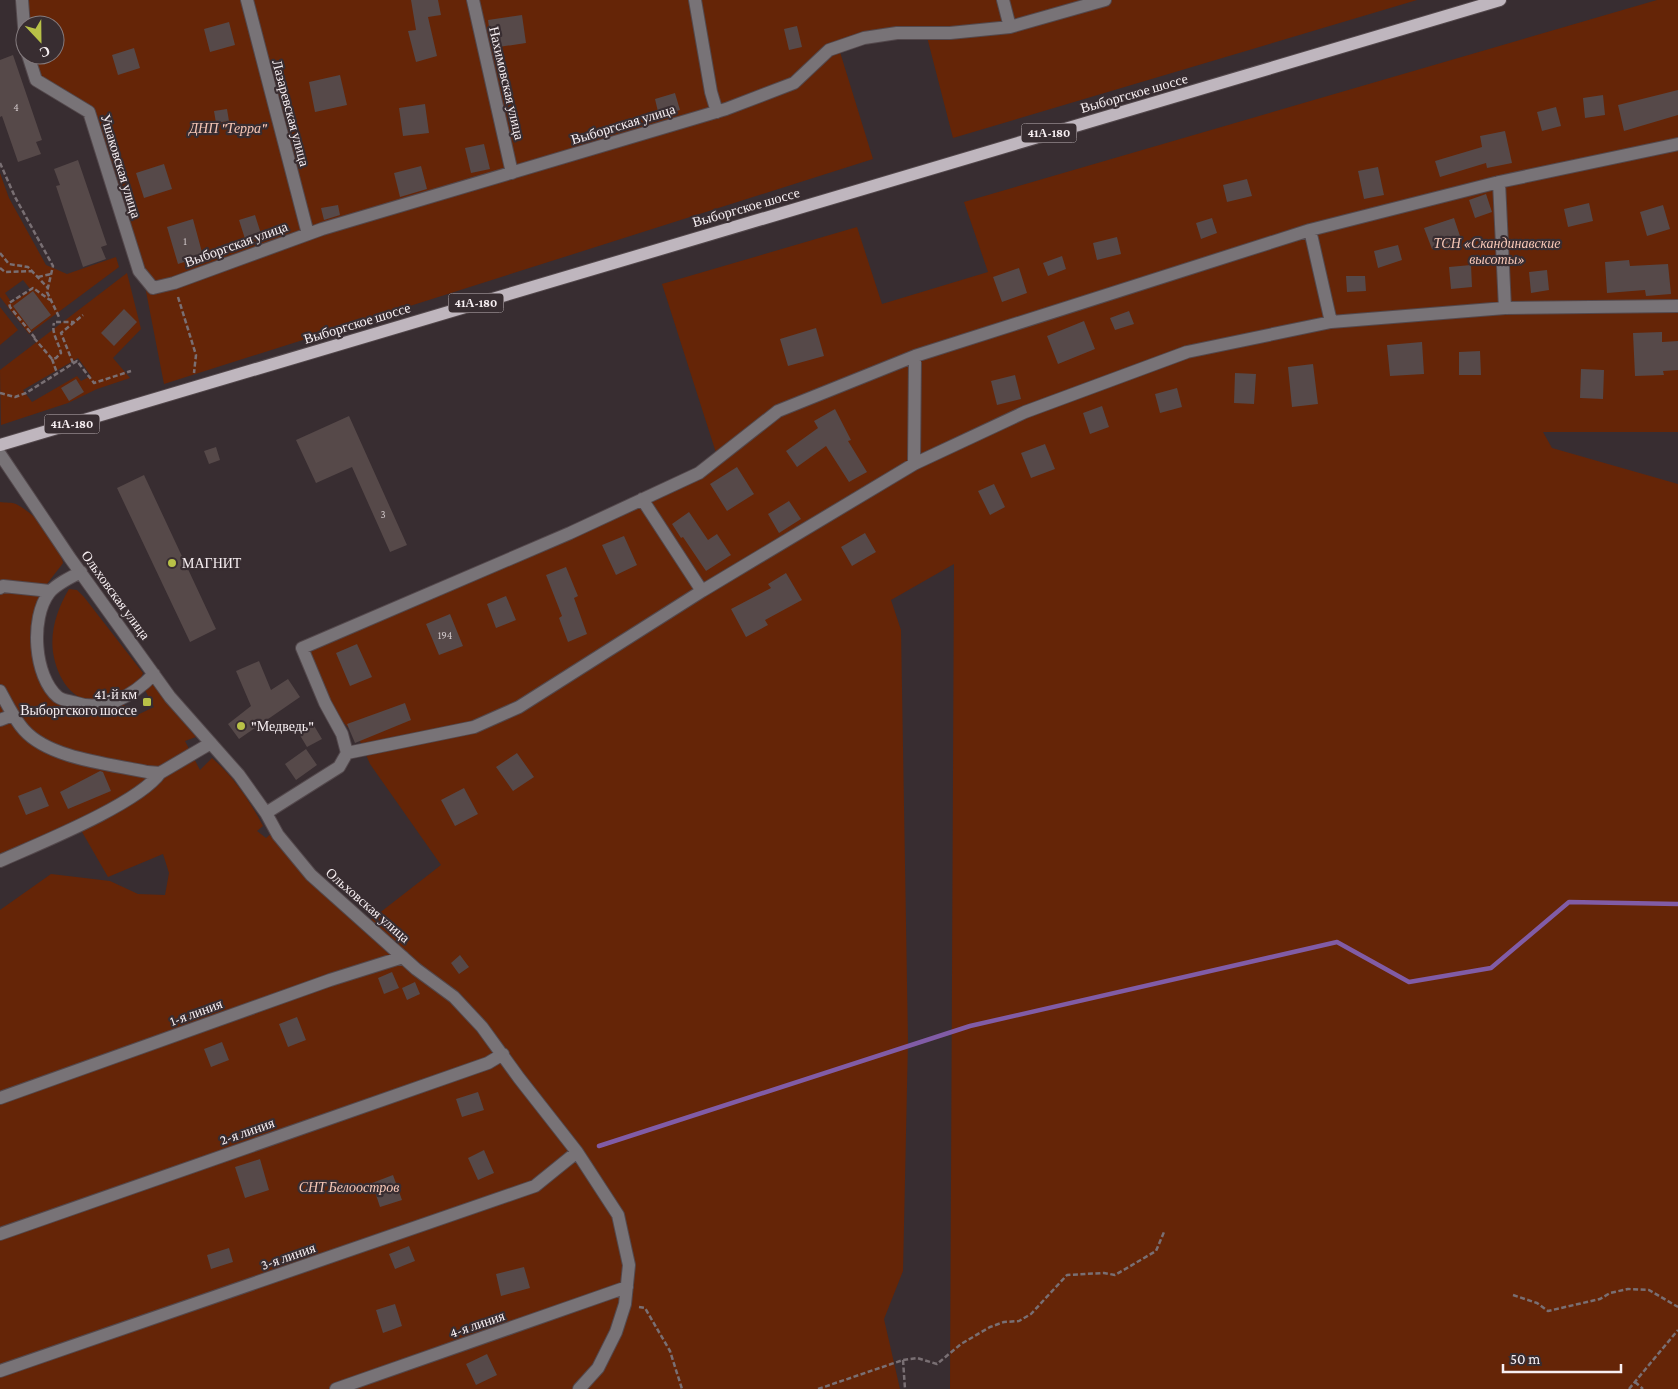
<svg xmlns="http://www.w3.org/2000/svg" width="1678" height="1389" font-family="'Crimson Pro',serif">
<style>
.green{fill:#652507;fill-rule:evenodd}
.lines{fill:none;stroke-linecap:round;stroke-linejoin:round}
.stream{stroke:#815ca6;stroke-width:4.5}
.building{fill:#564949}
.minor-casing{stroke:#53484c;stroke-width:14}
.major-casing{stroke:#53484c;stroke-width:14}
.path{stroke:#796f73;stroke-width:2.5;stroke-dasharray:5 2.5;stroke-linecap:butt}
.minor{stroke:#787377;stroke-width:12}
.major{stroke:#bfb6be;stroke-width:12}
.poi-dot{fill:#b8c147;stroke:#382d31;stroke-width:2}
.labels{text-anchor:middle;stroke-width:4.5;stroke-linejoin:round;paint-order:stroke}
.number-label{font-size:11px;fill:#cfc6c8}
.shield{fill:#382d31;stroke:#beb5b8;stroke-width:1}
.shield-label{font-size:12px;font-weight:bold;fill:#f7eff2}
.street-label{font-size:14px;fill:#f7eff2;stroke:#382d31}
.park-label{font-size:14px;font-style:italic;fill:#f7c7b6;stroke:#382d31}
.poi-label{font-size:14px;fill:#f7eff2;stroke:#382d31;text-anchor:start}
</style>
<rect width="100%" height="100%" fill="#382d31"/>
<path class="green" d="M22 0H1417L953 138 927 37 890 34 840 52 873 159 164 384 143 276 89 112 36 80 28 55H55V25H25Z
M1657 0H1678V432H1543L1552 448 1678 484V1389H950L954 564 891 600 901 630 908 1041 903 1271 884 1319 900 1389H0V910L51 874 110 881 138 894 165 895 169 873 163 854 108 877 78 825 0 861V502C5 503 12 502 16 504 36 514 59 541 63 563 55 574 44 586 39 598 22 635 32 670 55 700L121 701 133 717 154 707 144 688 152 684 196 737 185 741 200 770 212 758C234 777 250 801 263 826L257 831 266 838 272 833 364 925 441 865 370 764 359 739 325 703 302 648 718 459 662 284 857 227 882 304 988 272 964 202Z
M0 173 9 198 46 265 67 274 116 257 119 267 29 334 0 297ZM23 280 31 290 12 303 5 293Z
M127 273 141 329 113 358 130 378 97 389 68 403 1 425 0 370ZM78 358 91 376 81 381 77 376 32 402 23 390Z
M0 307 18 330 0 345Z
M69 589 77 590 84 597 143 673C138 686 131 689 119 695 84 715 58 687 53 652 50 630 58 607 69 589Z"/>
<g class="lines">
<path class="stream" d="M599 1146 970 1026 1337 942 1409 982 1491 968 1569 902 1678 904"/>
</g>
<path class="building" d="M411 0H438L441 15 428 17 437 56 416 62 408 31 416 30Z
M522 15 526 43 492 48 488 20Z
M229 22 235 45 210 52 204 29Z
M797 26 802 47 789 50 784 29Z
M134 48 140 68 118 75 112 55Z
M13 55 42 140 36 142 41 154 18 162 2 116 0 117V60Z
M340 75 347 105 315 112 309 82Z
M1678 90V115L1624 131 1618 105Z
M675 93 680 110 659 116 655 99Z
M1603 95 1605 115 1585 118 1583 98Z
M425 104 429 133 403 136 399 108Z
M1556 107 1561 126 1542 131 1537 112Z
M227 109 229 121 216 123 214 111Z
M1505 131 1512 163 1487 168 1486 163 1440 177 1435 161 1482 147 1480 136Z
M484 144 490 169 471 173 465 148Z
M78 160 107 245 101 247 106 259 83 267 56 186 60 185 54 169Z
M164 164 172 189 144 198 136 173Z
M421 166 427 189 400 197 394 173Z
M1378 167 1384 195 1364 199 1358 171Z
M1247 179 1252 196 1227 202 1223 185Z
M1486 194 1492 212 1475 218 1469 200Z
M1589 203 1593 221 1568 227 1564 209Z
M338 205 340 215 324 220 321 208Z
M1663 205 1670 229 1647 236 1640 212Z
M255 215 262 237 246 242 239 220Z
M1212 218 1217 233 1201 239 1196 223Z
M1454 218 1461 239 1432 249 1424 228Z
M193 219 203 256 178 264 167 227Z
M1117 237 1121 254 1097 260 1093 243Z
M1398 245 1402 260 1378 268 1374 251Z
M1062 256 1066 269 1048 276 1043 263Z
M1629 260 1630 266 1668 264 1671 294 1646 296 1645 290 1607 293 1605 262Z
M1471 265 1472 287 1451 289 1449 267Z
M1019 268 1027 293 1002 302 993 277Z
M1547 270 1549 290 1531 293 1529 272Z
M1346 276H1365L1366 291 1347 292Z
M33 291 51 315 31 330 13 306Z
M124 309 137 322 114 346 101 333Z
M1129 311 1134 324 1115 330 1110 318Z
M1084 321 1095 349 1058 364 1047 336Z
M816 328 824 356 788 366 780 339Z
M1662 332V342L1678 341V370L1663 371 1664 375 1635 376 1633 333Z
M1422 342 1424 374 1390 376 1387 345Z
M1480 351 1481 375H1459V352Z
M1313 364 1318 404 1292 407 1288 367Z
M1581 369 1604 370 1603 399 1580 398Z
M1235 373 1256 374 1254 404 1234 403Z
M1015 375 1021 399 997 405 991 381Z
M76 379 84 392 69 401 61 388Z
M1177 388 1182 407 1160 413 1155 394Z
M1102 406 1109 427 1090 434 1083 413Z
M835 409 851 440 848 441 867 472 849 482 826 446 797 467 786 451 818 428 814 421Z
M349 416 407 545 390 552 352 467 316 483 296 440Z
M1045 444 1055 469 1031 478 1021 453Z
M216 447 220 460 209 464 204 451Z
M737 467 754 494 727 511 710 484Z
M144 475 216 629 190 642 117 488Z
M994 484 1005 507 990 515 978 491Z
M789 501 801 519 779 533 768 514Z
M689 512 708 540 717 534 731 555 706 571 683 537 681 538 672 524Z
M865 533 876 552 852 566 841 547Z
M624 536 637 565 616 575 602 545Z
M566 567 578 596 574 598 587 634 568 642 559 618 562 616 546 575Z
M786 573 802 600 765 620 768 625 746 637 731 609 771 588 768 584Z
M506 596 516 620 496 628 487 604Z
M450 614 463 646 439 655 426 624Z
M357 644 372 677 350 686 336 653Z
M259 661 271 690 288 679 300 697 239 739 228 724 251 706 236 671Z
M405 703 411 720 355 743 347 724Z
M313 724 322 739 307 747 298 732Z
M306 749 317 765 296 780 285 764Z
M517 753 534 777 513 791 496 767Z
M100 771 103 772 111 791 68 809 60 792Z
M41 787 49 806 26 815 18 796Z
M464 788 478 814 455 826 441 800Z
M460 955 469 967 459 974 451 963Z
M392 972 399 988 384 994 378 978Z
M415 982 420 994 407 1000 402 988Z
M297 1017 306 1040 288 1047 279 1024Z
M222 1042 229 1060 211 1067 204 1049Z
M478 1092 484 1110 462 1117 456 1099Z
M484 1150 494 1173 478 1180 468 1158Z
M260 1159 269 1190 245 1198 235 1167Z
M393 1175 402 1200 380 1207 372 1183Z
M409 1246 415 1261 395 1269 389 1254Z
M229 1248 233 1262 211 1269 207 1255Z
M524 1267 530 1288 501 1296 496 1274Z
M395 1304 402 1326 383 1333 376 1310Z
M487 1354 497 1375 476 1385 466 1364Z"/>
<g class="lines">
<defs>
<path id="minor" d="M22 0 25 40
M247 0 308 234
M473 0 512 173
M695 0 711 92 717 112
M1003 0 1010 27
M28 55 36 80 89 112 139 271 153 288 174 283 322 229 726 109 794 83 829 50 864 38 897 33H950L1010 27 1105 0
M1499 182 1505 308
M1310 230 1331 322
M0 454 70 558 170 697 239 775 266 813 278 835 311 875 416 969 454 997 482 1027 519 1078 577 1152 618 1215 629 1265 625 1304 616 1332 598 1368 579 1389
M914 464 915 356
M642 499 702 591
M81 572C71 577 56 584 49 593 30 618 34 677 58 697 62 700 69 701 73 702 104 713 133 696 154 674
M0 588 3 586 50 591
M0 691C7 704 14 719 24 730 50 759 111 764 147 772L160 773
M0 720 13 715
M347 753 474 727 519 707 702 591 914 464 1025 412 1187 352 1331 322 1505 308 1678 306
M266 813 339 767 347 753 342 734 325 703 302 648 570 533 699 473 778 411 915 356 1310 230 1499 182 1678 144
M0 861C38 844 138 804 160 773L211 743
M0 1098 330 980 403 957
M0 1234 488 1063 503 1054
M0 1371 535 1186 577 1152
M336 1389 627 1287"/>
<path id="major" d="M0 445 1500 0"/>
</defs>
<use href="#minor" class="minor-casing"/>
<use href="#major" class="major-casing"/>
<path class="path" d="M0 163 15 197 53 266 47 292 60 319
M0 253 9 264 28 267 48 288
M0 268 5 272 32 271
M38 277 51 274
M178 297 196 355 194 373
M56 322H74
M34 338 52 359 56 358 61 353C59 343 51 333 54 323
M35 338 10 307 9 303 33 288 50 300
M52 359 57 373
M73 363 61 333 83 315
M0 393 15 397 26 393 77 361 94 383 131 371
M1513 1295 1537 1303 1548 1311 1600 1299 1610 1293 1628 1289 1649 1290 1678 1307
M639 1307 645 1308 670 1351 682 1389
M903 1360 905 1389
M1635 1382 1643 1389
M818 1389 903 1360 917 1358 937 1364 961 1344 990 1327 1004 1322 1019 1321 1031 1314 1067 1275 1104 1273 1115 1275 1156 1251 1164 1232
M1629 1389 1678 1330"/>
<use href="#minor" class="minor"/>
<use href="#major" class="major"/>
</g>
<g class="poi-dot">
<circle cx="172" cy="563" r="5"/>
<rect x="142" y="697" width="10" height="10" rx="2.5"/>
<circle cx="241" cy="726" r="5"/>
</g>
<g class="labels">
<g class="number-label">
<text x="16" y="111">4</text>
<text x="185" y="245">1</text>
<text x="383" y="518">3</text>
<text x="445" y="639">194</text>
</g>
<g class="shield">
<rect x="1021.5" y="123.5" width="55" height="19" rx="4"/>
<rect x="448.5" y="293.5" width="55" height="19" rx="4"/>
<rect x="44.5" y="414.5" width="55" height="19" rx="4"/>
</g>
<g class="shield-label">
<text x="1049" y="137">41А-180</text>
<text x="476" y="307">41А-180</text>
<text x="72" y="428">41А-180</text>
</g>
<g class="street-label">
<text transform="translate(507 83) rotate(77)" y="5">Нахимовская улица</text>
<text transform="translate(1134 93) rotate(-16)" y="5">Выборгское шоссе</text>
<text transform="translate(291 113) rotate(75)" y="5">Лазаревская улица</text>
<text transform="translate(623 124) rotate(-17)" y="5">Выборгская улица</text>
<text transform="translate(121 166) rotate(73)" y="5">Ушаковская улица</text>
<text transform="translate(746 207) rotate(-16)" y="5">Выборгское шоссе</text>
<text transform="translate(236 244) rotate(-20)" y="5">Выборгская улица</text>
<text transform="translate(357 323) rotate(-17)" y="5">Выборгское шоссе</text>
<text transform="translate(116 595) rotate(54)" y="5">Ольховская улица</text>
<text transform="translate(368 905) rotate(41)" y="5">Ольховская улица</text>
<text transform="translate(196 1012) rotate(-20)" y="5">1-я линия</text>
<text transform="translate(247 1131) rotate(-19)" y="5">2-я линия</text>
<text transform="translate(288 1256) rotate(-19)" y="5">3-я линия</text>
<text transform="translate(477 1324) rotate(-19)" y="5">4-я линия</text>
</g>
<g class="park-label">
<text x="228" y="133">ДНП "Терра"</text>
<text x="1497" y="248">ТСН «Скандинавские<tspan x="1497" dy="16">высоты»</tspan></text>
<text x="349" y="1192">СНТ Белоостров</text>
</g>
<g class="poi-label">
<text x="182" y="568">МАГНИТ</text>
<text x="137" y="699" text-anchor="end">41-й км<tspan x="137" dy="16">Выборгского шоссе</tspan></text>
<text x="251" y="731">"Медведь"</text>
</g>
</g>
<g transform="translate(40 40) rotate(158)"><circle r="24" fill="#382d31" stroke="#847b7e"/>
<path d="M0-4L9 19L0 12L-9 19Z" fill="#b8c147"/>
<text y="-8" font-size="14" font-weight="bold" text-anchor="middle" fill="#f7eff2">С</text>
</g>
<path d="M1503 1364v8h118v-8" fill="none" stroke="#f7eff2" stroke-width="2.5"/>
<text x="1510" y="1364" font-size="15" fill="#f7eff2" stroke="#382d31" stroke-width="4" paint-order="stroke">50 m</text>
</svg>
